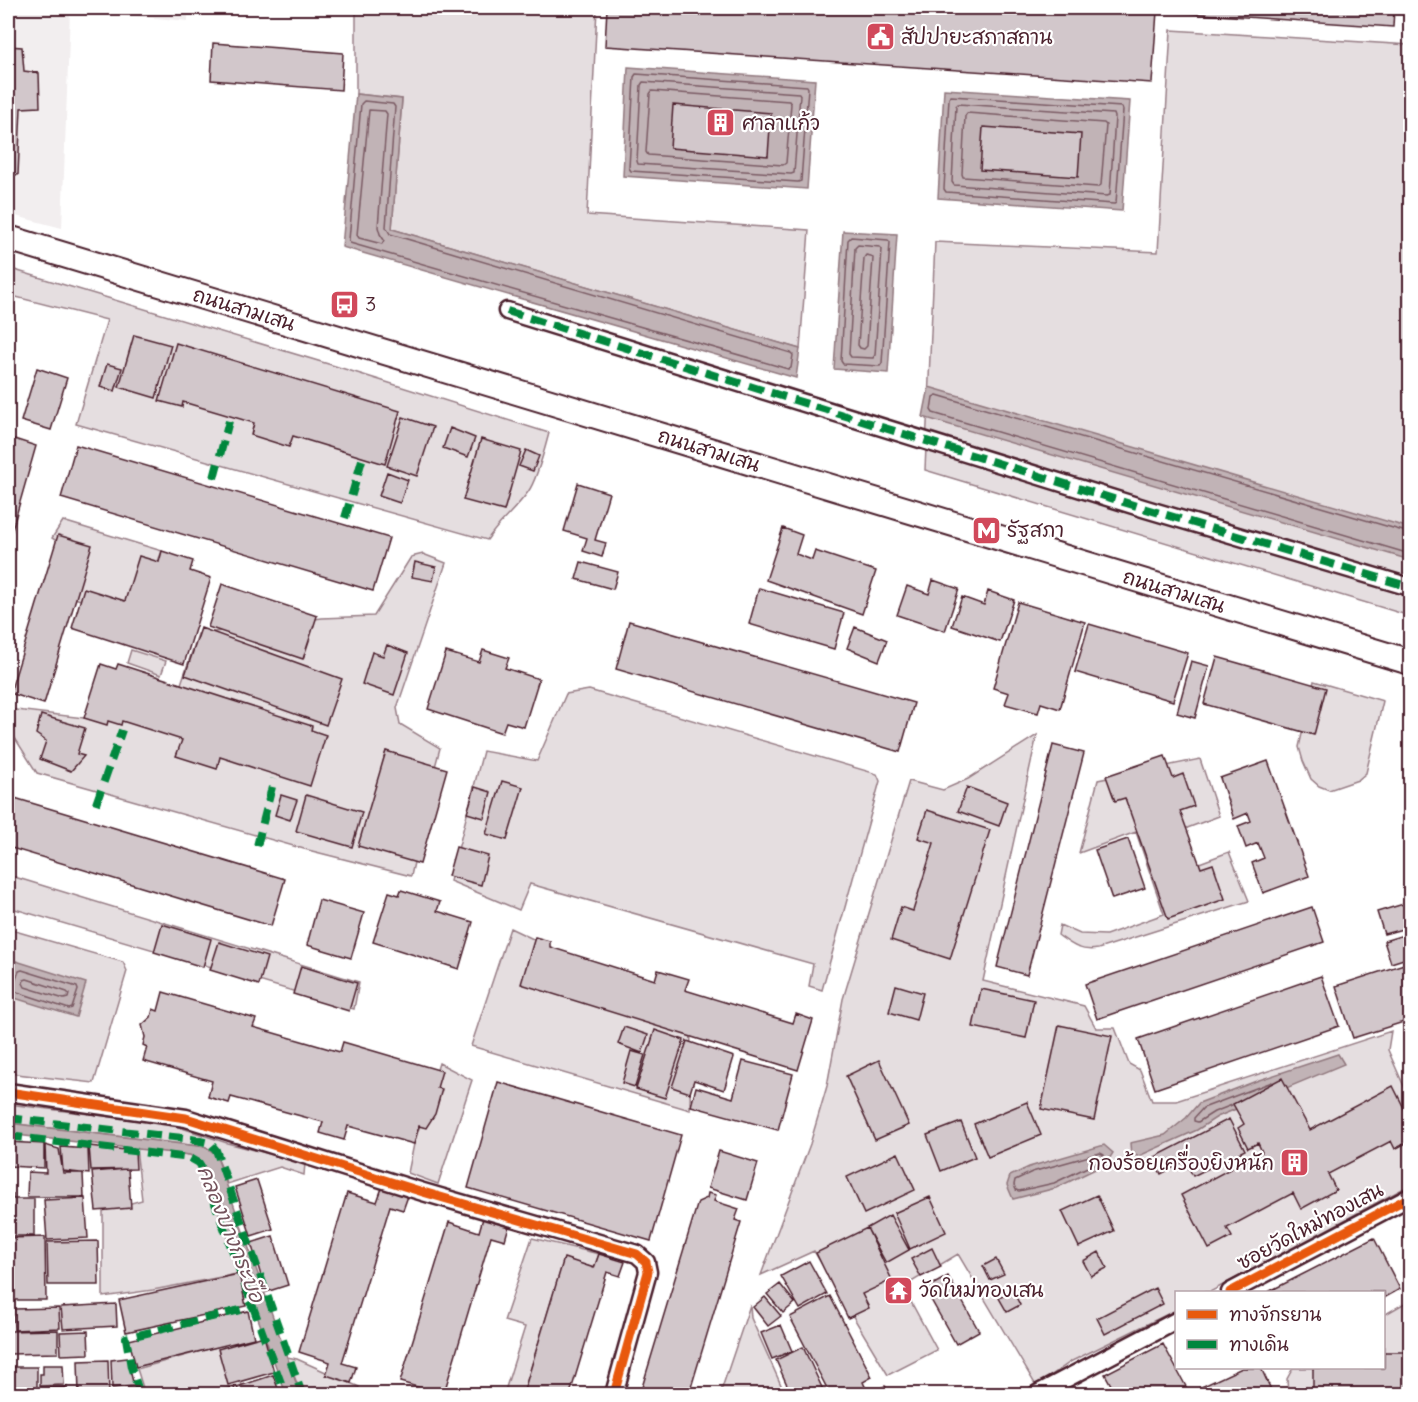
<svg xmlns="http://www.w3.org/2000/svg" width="1418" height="1402" font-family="Delius,'Playpen Sans Thai',sans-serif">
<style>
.built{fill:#f2eeef}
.green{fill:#e5dee0;stroke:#987e86;stroke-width:1.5}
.water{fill:#c1b3b6;stroke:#91787e;stroke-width:1.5}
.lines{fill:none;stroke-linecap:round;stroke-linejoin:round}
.shore{stroke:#7a5a63;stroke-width:1.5}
.building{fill:#d2c7cb;stroke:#4a1f2b;stroke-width:1.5}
.street-casing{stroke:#4a1f2b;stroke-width:21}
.secondary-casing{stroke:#4a1f2b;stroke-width:28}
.street{stroke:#fff;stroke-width:16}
.secondary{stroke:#fff;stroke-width:24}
.quiet{stroke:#00873e;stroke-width:8;stroke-dasharray:15 8;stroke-linecap:butt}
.cycleway-casing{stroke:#fff;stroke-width:13}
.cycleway{stroke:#e8590c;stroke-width:9}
.labels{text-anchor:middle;stroke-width:4.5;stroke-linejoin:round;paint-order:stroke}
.poi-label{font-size:20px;fill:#4a1f2b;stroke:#fff;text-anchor:start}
.street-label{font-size:20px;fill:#4a1f2b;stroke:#fff}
.water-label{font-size:21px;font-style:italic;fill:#74535c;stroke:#fff}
</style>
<rect width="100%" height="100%" fill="#fff"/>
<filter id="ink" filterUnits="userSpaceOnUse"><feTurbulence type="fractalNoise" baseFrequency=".0167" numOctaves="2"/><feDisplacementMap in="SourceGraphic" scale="12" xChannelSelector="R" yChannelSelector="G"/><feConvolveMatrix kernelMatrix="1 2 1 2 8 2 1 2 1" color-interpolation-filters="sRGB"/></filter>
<g filter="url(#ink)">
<path class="built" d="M8 8H188V21L70 10 62 228 8 214Z"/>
<path class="green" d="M356 8H597L587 215 809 230 800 349 392 229 402 99 356 94Z
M1171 30 1410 45V616L925 470 935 242 1158 252Z
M8 268 335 366 549 433C545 448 537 480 528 492 516 509 499 522 487 540L76 424 107 320 8 295Z
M63 521 162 551 137 615 70 597 84 559 52 538Z
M423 554 446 563 397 708 400 724 440 748 435 767 386 751 365 829 415 858 411 876 304 849 37 773 8 727V709L84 718 181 684 198 634 322 618 374 616 411 557Z
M131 650 166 661 161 675 127 663Z
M1314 681 1383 701 1366 773 1358 780 1329 790 1319 786 1311 779 1303 761 1299 747Z
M589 690 877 774 880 781 822 990 809 986 813 964 530 884 519 910 450 881 483 751 537 761 566 694Z
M1037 735 983 981 1084 1006 1096 1028H1115L1129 1064 1140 1070 1152 1101H1176L1391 1031 1388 1050 1410 1100V1185L1210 1292H1176V1310L1072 1361 1040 1383 1035 1384 958 1254 903 1287 937 1350 888 1375 814 1251 761 1275 810 1144 827 1086 843 999 909 781 943 790 968 779Z
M1200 759 1219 816 1182 830 1194 865 1229 852 1249 901 1098 949C1080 952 1072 945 1058 935L1060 925 1080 934 1106 935 1164 914 1136 832 1079 853 1098 780Z
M8 875 359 982 354 1009 8 907Z
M510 928 691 1014 690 1110 471 1046Z
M8 929 123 962 127 971 94 1083 8 1073Z
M439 1063 472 1080 438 1184 408 1173 414 1144Z
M8 1104 170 1124 227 1143 305 1163 304 1175 280 1167 227 1184C222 1169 220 1157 206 1147L8 1123Z
M136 1148 190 1155 200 1162 242 1273 153 1290 103 1297V1211L142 1200Z
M532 1238 599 1254 594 1268 564 1259 523 1394H504L525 1327 504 1321Z
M1410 1300V1394H1288L1287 1379 1293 1368H1384V1315Z
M750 1305 751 1318 785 1394H720Z
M223 1345 246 1393 240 1394H145L137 1369Z
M287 1357 297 1359 359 1387 356 1394H301Z"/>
<path class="water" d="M628 67 815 80 807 189 623 176Z
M944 89 1130 101 1122 211 938 198Z
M356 94 402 99 392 229 800 349 796 378 342 247Z
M843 231 897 234 888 373 834 369Z
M929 387 1410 528V560L923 417Z
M16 961 86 983 76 1017 8 996V988Z
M1338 1054 1344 1064 1217 1117 1197 1130 1139 1156 1131 1155 1130 1143 1165 1135 1186 1118 1199 1103 1259 1080Z
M8 1123 206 1147 214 1153 218 1160 300 1394H286L200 1162 190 1155 8 1134Z
M1104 1145 1113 1153 1106 1164 1056 1188 1013 1199 1007 1185 1010 1176 1029 1167Z"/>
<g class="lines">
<path class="shore" d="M636 74 807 86 808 88 801 181 798 182 631 171 629 168 634 77Z
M643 82 799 93 800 95 794 173 791 174 638 164 637 161 641 85Z
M652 91 789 101 791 104 786 163 783 165 648 155 646 152 650 94Z
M951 96 1122 107 1123 110 1116 203 1114 204 946 192 944 189 949 98Z
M364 101 393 104 395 107 386 227 390 234 791 353 793 355 791 368 788 369 350 243 349 240 361 104Z
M958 104 1114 114 1115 117 1110 195 1107 196 954 185 952 182 956 106Z
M369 110 385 111 387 114 378 227 380 234 384 240 382 244 359 238 357 235Z
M967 113 1104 123 1106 125 1101 185 1098 187 963 177 962 174 965 116Z
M851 237 888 240 890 242 882 363 880 366 843 364 841 361 848 240Z
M858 245 880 247 882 249 875 355 873 358 851 357 849 354 855 248Z
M866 255 871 256 873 258 867 346 864 349 860 348 858 345 864 258Z
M1410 533 937 395 933 397 931 410 933 413 1410 554
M22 970 77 987 78 990 72 1008 69 1009 11 990 10 986 15 982 19 971Z
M27 979 67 992 69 994 68 998 64 999 25 987 23 983 24 980Z
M1232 1105 1214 1112 1198 1122 1194 1121V1118L1203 1108 1272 1082
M1100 1153 1104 1155 1102 1160 1054 1183 1019 1191 1016 1190 1014 1185 1015 1180 1032 1172Z"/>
</g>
<path class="building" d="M607 8H1394L1393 27 1157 11 1152 83 605 46Z
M213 43 343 53 341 90 211 80Z
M8 46 22 47 24 71 39 73 40 107 21 108 18 175 8 174Z
M673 105 771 113 768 156 670 148Z
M983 127 1081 134 1078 177 980 170Z
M134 335 171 345 156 398 119 387Z
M176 343 400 411 385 464 293 436 289 447 251 435 254 423 183 402 182 407 159 401Z
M107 364 122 368 115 391 100 387Z
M37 368 67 378 51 430 21 421Z
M403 417 433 427 417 476 387 466Z
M450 428 475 438 468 457 443 448Z
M8 437 36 446 8 544Z
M481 439 521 451 504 511 463 500Z
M76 445 389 538 373 591 61 498Z
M526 450 539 456 533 471 519 466Z
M387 472 408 480 400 503 379 496Z
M578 483 609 493 595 540 606 543 602 557 583 551 587 538 564 531Z
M783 528 802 535 796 554 812 560 815 551 876 571 862 614 766 580Z
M58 535 92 545 44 704 10 693Z
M162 551 193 561 190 571 211 578 184 664 72 628 84 588 125 601 139 556 159 562Z
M415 562 436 567 433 581 412 577Z
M581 562 618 572 613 589 576 579Z
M933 580 959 589 945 631 897 615 907 586 929 594Z
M222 584 317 616 303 659 208 627Z
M759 588 844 613 834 649 749 624Z
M988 591 1014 600 1000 642 952 626 962 597 984 605Z
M1018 602 1085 622 1060 709 1041 703 1038 713 1005 704 1009 693 993 688Z
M629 621 914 703 900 752 616 669Z
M1089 624 1188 653 1173 701 1075 672Z
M855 627 887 640 879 661 847 648Z
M201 628 342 679 326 725 185 675Z
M387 645 408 653 394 695 362 684 372 652 383 656Z
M483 650 509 658 505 668 539 679 524 727 506 722 502 733 428 709 446 652 479 662Z
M1217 657 1326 688 1314 735 1204 704Z
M1191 661 1209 666 1195 718 1177 713Z
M101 664 116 669 118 664 312 726 311 730 326 735 310 786 220 757 217 769 176 756 182 740 122 721 121 725 108 721 107 725 84 718Z
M41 715 85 728 77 754 84 756 71 771 40 759 46 741 36 734Z
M1053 745 1084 753 1027 975 997 967Z
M386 751 447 769 420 864 358 846Z
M1165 756 1173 778 1183 774 1194 806 1180 811 1201 868 1213 864 1225 899 1168 919 1125 798 1115 801 1106 776Z
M1268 761 1309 876 1263 893 1252 863 1264 858 1258 843 1246 848 1238 826 1251 821 1248 813 1234 819 1220 778Z
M502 781 523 787 507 840 486 834Z
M475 787 491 792 484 818 467 813Z
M967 787 1007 802 999 826 958 811Z
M281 795 297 800 290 820 275 815Z
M306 795 362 812 352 847 296 831Z
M8 796 285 879 271 926 8 847Z
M927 810 990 830 950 959 891 940 901 907 913 911 934 843 918 838Z
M1128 839 1145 888 1112 899 1095 850Z
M456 847 488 856 481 885 448 876Z
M401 890 440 902 437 911 473 922 459 969 373 942 389 892 399 895Z
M319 900 364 913 351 958 307 945Z
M1410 902V927L1384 934 1377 912Z
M1312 907 1324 942 1097 1019 1085 984Z
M162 924 211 939 203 967 154 952Z
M1410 933V957L1391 963 1384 941Z
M535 937 550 941V947L655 980 658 970 689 979 685 990 793 1023 796 1014 813 1020 798 1070 521 984Z
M219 942 267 957 259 985 210 970Z
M1410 962V1020L1353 1038 1336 986Z
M301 966 357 983 349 1011 293 994Z
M1321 976 1339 1026 1155 1089 1138 1039Z
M896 985 923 993 916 1020 889 1012Z
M981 989 1034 1000 1026 1038 973 1027Z
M163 992 256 1019 253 1027 340 1052 343 1042 442 1071 437 1088 442 1089 435 1114 426 1128 419 1126 414 1144 348 1126 344 1140 320 1133 323 1122 231 1097 229 1103 208 1097 212 1081 143 1061 147 1047 143 1045 145 1037 142 1025 151 1017 153 1009 158 1011Z
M1059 1025 1112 1036 1094 1120 1041 1109Z
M624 1027 648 1035 642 1053 618 1044Z
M655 1030 684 1040 665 1098 636 1089Z
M687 1041 734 1057 724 1090 694 1080 690 1093 672 1087Z
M631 1051 645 1055 635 1087 622 1083Z
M879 1060 909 1125 875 1140 846 1076Z
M743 1061 793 1074 778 1130 691 1106 696 1087 733 1098Z
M1282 1078 1310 1130 1393 1086 1410 1120V1141L1395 1149 1391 1141 1328 1174 1336 1190 1301 1209 1293 1193 1227 1228 1232 1237 1209 1249 1181 1195 1262 1152 1258 1143 1248 1148 1238 1128 1244 1124 1233 1104Z
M498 1082 681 1135 651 1241 468 1188Z
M1027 1102 1041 1135 988 1157 974 1124Z
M1229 1119 1245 1150 1193 1176 1185 1161 1161 1174 1153 1158Z
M961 1122 975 1157 941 1171 927 1135Z
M8 1142 44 1144V1168L8 1166Z
M45 1145 59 1149 63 1173H83L84 1197H27L28 1172 46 1173Z
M89 1146 135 1151 136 1169 91 1170Z
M61 1147 88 1149 89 1174 63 1171Z
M719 1151 758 1163 747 1200 708 1188Z
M898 1153 915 1190 864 1214 847 1177Z
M128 1169 131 1208 96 1211 92 1172Z
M257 1180 273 1229 251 1236 235 1187Z
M382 1188 408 1196 403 1210 390 1206 342 1363 356 1367 351 1383 326 1375 330 1362 299 1352 347 1193 377 1202Z
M708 1193 716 1195 714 1201 739 1209 735 1220 741 1222 689 1394H640L698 1202 707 1198Z
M8 1194H13V1199H34V1236H8Z
M1097 1195 1114 1231 1079 1247 1062 1211Z
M930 1197 946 1232 910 1249 894 1213Z
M85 1198 88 1238 47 1240 44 1200Z
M890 1215 909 1250 886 1263 867 1228Z
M483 1218 509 1226 505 1240 491 1236 444 1393 449 1394H430L431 1391 400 1382 449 1222 479 1232Z
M867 1228 892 1280 862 1294 869 1308 848 1318 816 1253Z
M273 1236 288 1285 266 1292 251 1243Z
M45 1237 46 1300H8V1238Z
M1374 1238 1400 1289 1384 1298V1292H1268Z
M98 1241 99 1285H48L47 1242Z
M932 1248 941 1267 921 1277 911 1259Z
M1099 1252 1107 1268 1091 1276 1083 1261Z
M599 1254 625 1262 620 1276 607 1272 570 1394H523L564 1258 594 1268Z
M996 1259 1004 1274 990 1280 983 1266Z
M809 1261 827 1294 800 1309 781 1276Z
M239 1274 246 1306 126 1332 119 1300Z
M948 1276 979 1331 956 1344 925 1289Z
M780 1284 795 1303 783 1313 767 1294Z
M1155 1288 1163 1304 1105 1334 1097 1318Z
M1013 1291 1020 1305 1007 1312 999 1298Z
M830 1296 872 1377 863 1382 867 1391 861 1394H830L790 1317Z
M765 1297 781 1316 768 1326 753 1307Z
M116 1304 117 1326 63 1329 61 1307Z
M59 1308 60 1328 14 1330 13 1309Z
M248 1311 254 1338 136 1367 129 1340Z
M781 1325 792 1351 772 1359 761 1333Z
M58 1330V1353L8 1354V1331Z
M88 1331 89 1354 61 1355 60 1332Z
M264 1336 274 1372 228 1385 218 1349Z
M1163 1344 1190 1394H1116L1105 1374Z
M803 1347 825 1394H791L776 1360Z
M1384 1352H1410V1394H1313V1368H1384Z
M127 1358 134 1386 112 1388 111 1360Z
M108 1360 109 1394H79L78 1361Z
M43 1365H63L64 1385 40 1386V1374H43Z
M8 1367H37V1388H8Z
M1242 1368H1261L1273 1394H1203L1199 1388Z
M273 1375 280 1394H240L237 1387Z
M885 1386 890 1394H868Z
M67 1387V1394H37V1388Z
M234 1387 236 1394H204Z
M9 1389H36V1394H9Z"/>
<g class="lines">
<defs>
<path id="street" d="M507 311 1146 509 1410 587
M8 1092 186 1118 423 1192 637 1254 646 1262 648 1272 614 1394
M1230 1292 1410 1197
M1037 1394 1176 1321"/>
<path id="secondary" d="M8 238 1410 662"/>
</defs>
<use href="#street" class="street-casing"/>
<use href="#secondary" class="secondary-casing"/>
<use href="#street" class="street"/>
<use href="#secondary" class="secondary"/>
<path class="quiet" d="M507 311 1146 509 1410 587
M214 478 229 421
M345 518 362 460
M96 804 122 730
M257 846 274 779
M8 1118 191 1139 210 1143 216 1150 302 1394
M8 1136 190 1158 199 1163 202 1168 285 1394
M140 1394 131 1367 126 1338 244 1309 252 1304"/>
<defs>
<path id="cycleway" d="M8 1092 186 1118 423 1192 637 1254 646 1262 648 1272 614 1394
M1230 1292 1410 1197"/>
</defs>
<use href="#cycleway" class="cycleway-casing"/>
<use href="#cycleway" class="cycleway"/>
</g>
</g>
<defs>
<symbol id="civic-square" viewBox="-11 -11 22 22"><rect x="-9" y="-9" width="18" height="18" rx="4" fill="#d1495b" stroke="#fff"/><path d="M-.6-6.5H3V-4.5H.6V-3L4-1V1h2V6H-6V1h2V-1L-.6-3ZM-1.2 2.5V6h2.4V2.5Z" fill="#fff"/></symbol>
<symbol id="building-square" viewBox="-11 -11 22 22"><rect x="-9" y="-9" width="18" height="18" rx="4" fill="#d1495b" stroke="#fff"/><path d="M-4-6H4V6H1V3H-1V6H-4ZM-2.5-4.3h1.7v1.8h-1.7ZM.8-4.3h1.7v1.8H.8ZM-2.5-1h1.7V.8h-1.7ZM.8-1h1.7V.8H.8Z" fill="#fff"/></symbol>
<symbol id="bus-square" viewBox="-11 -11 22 22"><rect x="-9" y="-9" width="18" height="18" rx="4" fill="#d1495b" stroke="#fff"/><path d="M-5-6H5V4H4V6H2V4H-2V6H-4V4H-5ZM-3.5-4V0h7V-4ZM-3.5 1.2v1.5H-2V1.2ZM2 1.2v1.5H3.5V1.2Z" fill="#fff"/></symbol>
<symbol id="metro-square" viewBox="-11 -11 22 22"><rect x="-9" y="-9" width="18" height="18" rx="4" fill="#d1495b" stroke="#fff"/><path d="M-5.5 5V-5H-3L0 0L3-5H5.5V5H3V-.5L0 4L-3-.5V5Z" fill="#fff"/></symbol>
<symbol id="temple-square" viewBox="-11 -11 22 22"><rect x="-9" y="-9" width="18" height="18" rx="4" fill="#d1495b" stroke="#fff"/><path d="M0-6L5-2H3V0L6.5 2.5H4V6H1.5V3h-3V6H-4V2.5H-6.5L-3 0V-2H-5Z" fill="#fff"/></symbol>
</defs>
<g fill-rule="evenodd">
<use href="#civic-square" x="864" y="20" width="33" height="33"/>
<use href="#building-square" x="704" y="106" width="33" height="33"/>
<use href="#bus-square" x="328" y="288" width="33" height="33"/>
<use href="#metro-square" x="970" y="514" width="33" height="33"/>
<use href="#building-square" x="1278" y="1146" width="33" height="33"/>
<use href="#temple-square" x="882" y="1274" width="33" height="33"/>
</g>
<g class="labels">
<g class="poi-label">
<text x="901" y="44">สัปปายะสภาสถาน</text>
<text x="742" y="130">ศาลาแก้ว</text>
<text x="365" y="311">3</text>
<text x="1007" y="537">รัฐสภา</text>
<text x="1274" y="1170" text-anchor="end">กองร้อยเครื่องยิงหนัก</text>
<text x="919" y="1297">วัดใหม่ทองเสน</text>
</g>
<g class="street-label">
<text transform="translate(244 309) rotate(17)" y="7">ถนนสามเสน</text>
<text transform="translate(709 450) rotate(17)" y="7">ถนนสามเสน</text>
<text transform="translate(1174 591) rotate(17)" y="7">ถนนสามเสน</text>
<text transform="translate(1310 1226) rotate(-28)" y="7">ซอยวัดใหม่ทองเสน</text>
</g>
<g class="water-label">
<text transform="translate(231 1234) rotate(68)" y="7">คลองบางกระบือ</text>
</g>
</g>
<rect width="1418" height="1402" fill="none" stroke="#fff" stroke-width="30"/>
<rect x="15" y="15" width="1388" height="1372" fill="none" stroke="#4a1f2b" stroke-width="2" filter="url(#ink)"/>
<rect x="1175" y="1291" width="210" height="78" fill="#ffffff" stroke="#b7a5aa" stroke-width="1.5"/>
<rect x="1187" y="1310" width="30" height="9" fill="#e8590c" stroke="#b7a5aa" stroke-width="1.5"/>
<text x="1229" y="1321" font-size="18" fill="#4a1f2b">ทางจักรยาน</text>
<rect x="1187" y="1340" width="30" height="9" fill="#00873e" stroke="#b7a5aa" stroke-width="1.5"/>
<text x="1229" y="1351" font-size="18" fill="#4a1f2b">ทางเดิน</text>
</svg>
